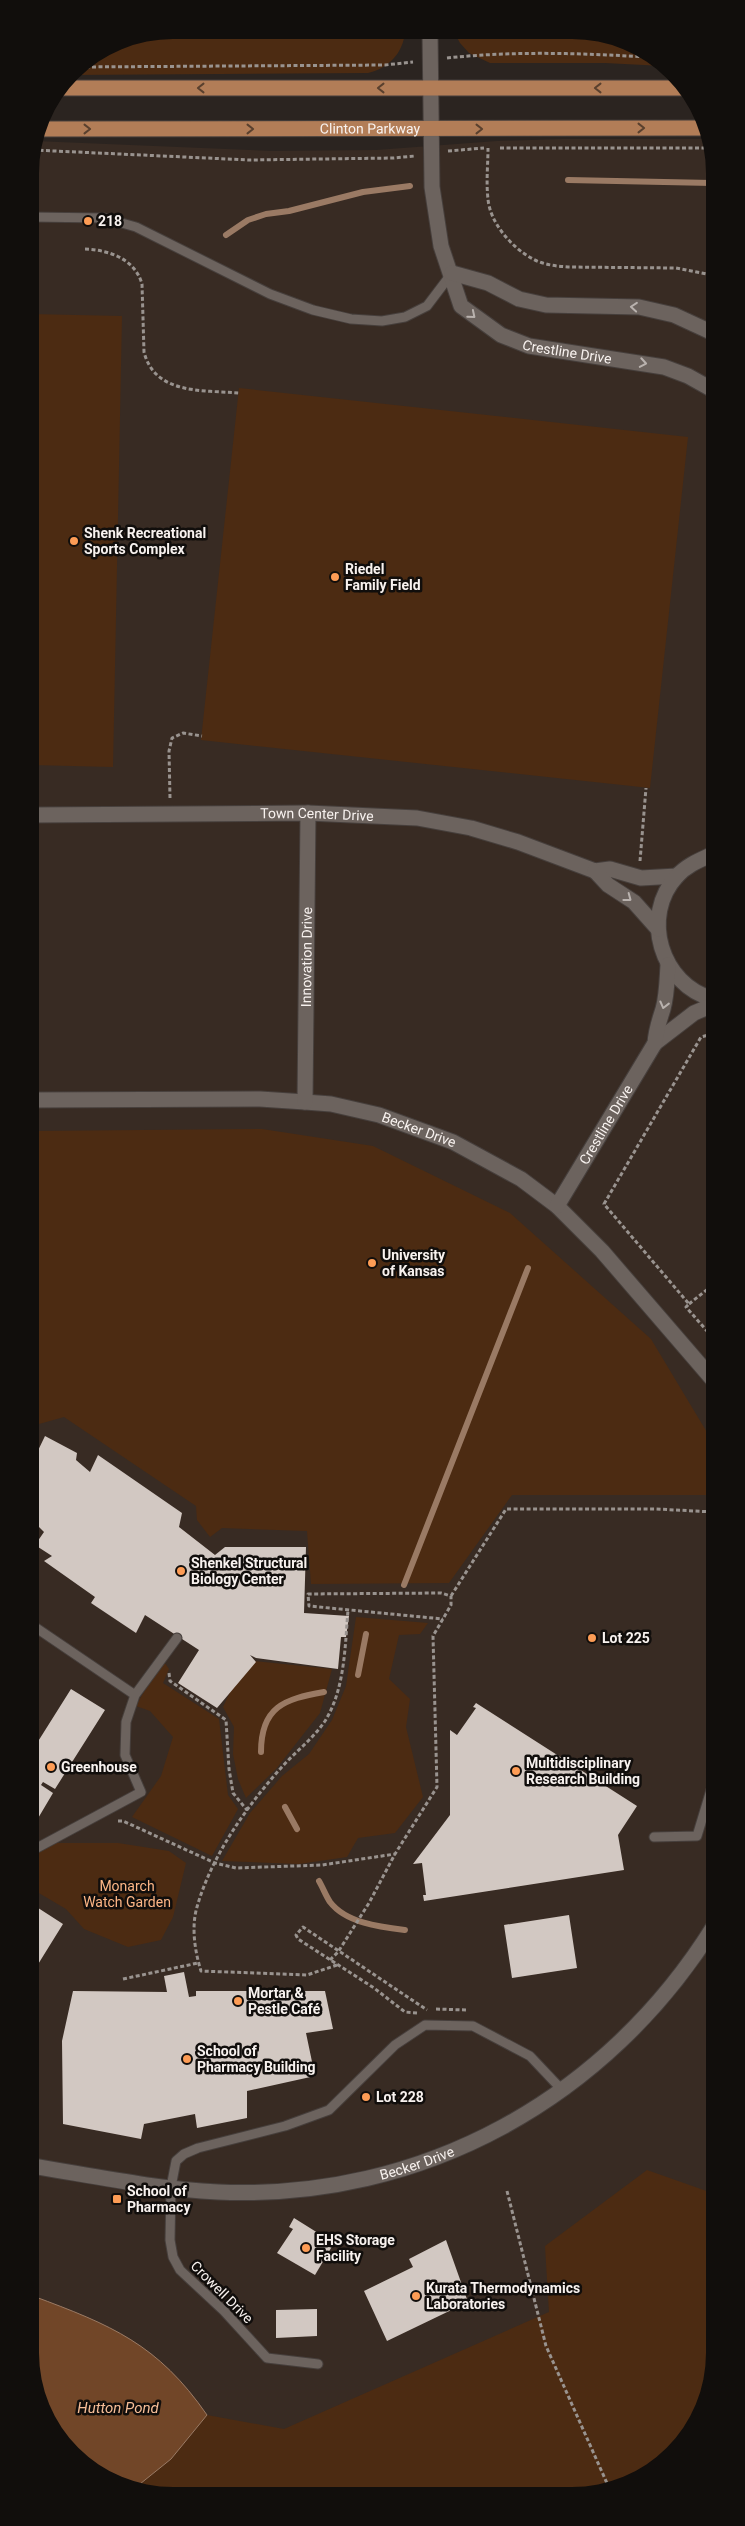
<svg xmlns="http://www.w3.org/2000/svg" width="745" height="2526" font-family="Roboto,sans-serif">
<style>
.built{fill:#382b23}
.green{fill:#4c2b12}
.water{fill:#714628;stroke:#9a7a64}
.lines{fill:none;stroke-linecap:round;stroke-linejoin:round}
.stream{stroke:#9a7a64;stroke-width:6}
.building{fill:#d2c8c2}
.service-casing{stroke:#463f3c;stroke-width:11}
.minor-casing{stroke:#463f3c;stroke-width:17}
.primary-casing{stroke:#463f3c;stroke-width:17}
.path{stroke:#99938f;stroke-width:3;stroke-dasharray:4 2.5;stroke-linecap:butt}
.service{stroke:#6c635e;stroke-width:9}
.minor{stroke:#6c635e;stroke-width:15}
.primary{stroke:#b27d57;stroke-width:15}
.oneway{stroke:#59402e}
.oneway2{stroke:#b9b2ae}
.poi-dot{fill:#fd9c55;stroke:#110e0c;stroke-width:2}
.labels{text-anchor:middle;stroke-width:5;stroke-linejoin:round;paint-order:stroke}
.street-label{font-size:14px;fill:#f8f2ef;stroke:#110e0c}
.poi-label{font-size:14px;font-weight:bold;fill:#f8f2ef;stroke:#110e0c;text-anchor:start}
.park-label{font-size:14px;fill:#fdb686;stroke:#110e0c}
.water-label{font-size:15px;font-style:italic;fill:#f7be98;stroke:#110e0c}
</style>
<rect width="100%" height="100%" fill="#2b2420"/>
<path class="built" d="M562 139H709L712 145 715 2363 704 2408 679 2448 644 2477 600 2493H145L71 2454 33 2381 30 163 35 141 272 151 376 150 497 141Z"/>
<path class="green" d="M172 30 405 32C403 53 389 68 368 73L70 75 118 41Z
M454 32 601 33 663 66 605 63H490L469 53 460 43Z
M30 314 122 316 113 767 31 765Z
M239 388 688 437 650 788 201 740Z
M262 1129 373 1146 510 1213 651 1339 714 1444V1495H512L449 1583 311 1584 307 1531 222 1528 210 1537 197 1520 196 1506 64 1417 32 1426 31 1131Z
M356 1617 428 1623 420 1634 399 1635 389 1679 410 1699 406 1727 423 1797 395 1833 358 1838 347 1857 299 1864 222 1861 250 1813 282 1776 309 1754 332 1720 346 1686Z
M162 1659 169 1669 163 1683 219 1719 228 1795 238 1809 212 1856 132 1817 161 1776 173 1737 150 1711 136 1706Z
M245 1660 332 1669 320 1713 276 1769 246 1798 238 1779 233 1754 234 1727 223 1707Z
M54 1843H118L169 1851 186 1863 173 1917 161 1940 128 1947 84 1929 66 1909 32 1889V1855Z
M647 2170 715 2194V2363L704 2408 680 2448 644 2477 600 2493H145L135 2488 171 2459 207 2415 284 2429 549 2312 545 2246Z"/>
<path class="water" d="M33 2296C111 2325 158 2344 207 2415L171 2459 135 2488 71 2454 33 2381Z"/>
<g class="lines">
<path class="stream" d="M568 180 712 183
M226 235 248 220 266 214 289 211 363 192 410 186
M404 1585 528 1268
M358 1675 366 1634
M261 1752C261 1707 284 1699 324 1692
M285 1807 297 1829
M319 1881C323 1888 326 1896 330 1902 346 1923 380 1927 405 1930"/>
</g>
<path class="building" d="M45 1436 77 1453 76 1460 90 1472 98 1455 182 1513 179 1527 215 1555 225 1547H306L304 1613 349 1616 346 1637H341L338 1669 256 1658 250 1655 256 1662 217 1708 178 1683 199 1650 145 1615 136 1633 91 1603 95 1597 44 1561 52 1556 35 1545 44 1532 35 1523V1506L32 1501V1463Z
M71 1689 105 1710 55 1789 43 1782 41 1785 53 1793 37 1820 32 1817V1751Z
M476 1703 637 1806 618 1835 624 1870 424 1901 423 1895H426L422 1863 413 1864 450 1815V1730L457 1735 476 1708 473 1707Z
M32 1904 63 1924 32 1974Z
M569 1915 577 1968 512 1978 504 1925Z
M184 1972 189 1997 196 1996V1991H282L283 1996 295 1994 294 1991H325L333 2029 306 2033 315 2076 247 2091V2118L197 2128 195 2114 144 2124 141 2139 63 2124 62 2041 73 1991 167 1992 164 1976Z
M294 2218 334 2243 315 2275 277 2253 293 2229 289 2227Z
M446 2240 468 2302 387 2341 364 2291 413 2267 409 2259Z
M317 2309V2336L276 2338V2310Z"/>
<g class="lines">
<defs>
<path id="service" d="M30 217 104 218 136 227 270 294 313 310 351 319 382 321 405 317 427 306 452 273
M32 1625 135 1695 177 1638
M654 1837 697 1836 714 1780
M32 1847 35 1849 141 1792 125 1755 126 1722 135 1695
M318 2364 267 2358 224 2311 180 2270 173 2257 170 2240 171 2187 176 2161 184 2154 198 2148 285 2126 329 2110 395 2045 425 2025 473 2026 530 2056 563 2091"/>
<g id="minor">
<path id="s1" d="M430 32 432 187 441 246 461 306 501 335 529 346 664 367 688 376 713 390"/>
<path d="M452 273 488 283 519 299 546 305 639 307 674 315 713 333"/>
<path id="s2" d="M31 815 308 813 417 818 471 828 518 842 595 871 610 869 641 878 677 876"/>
<path d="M713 854C700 860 687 865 677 876 640 916 661 985 713 999"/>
<path d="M595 871 608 885 634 902 658 929"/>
<path d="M655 1043 694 1013 713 1005"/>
<path id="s3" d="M31 1100 260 1099 305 1102 331 1104 379 1115 453 1142 521 1179 557 1206 602 1251 714 1381"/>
<path id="s4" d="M305 1102 308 813"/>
<path id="s5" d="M557 1206 655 1043C656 1029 659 1022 663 1009 667 995 667 979 668 965"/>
<path id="s6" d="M32 2166C94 2176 156 2189 218 2192 423 2201 607 2098 714 1926"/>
</g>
<g id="primary">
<path d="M61 88H682"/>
<path id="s7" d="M38 129 703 128"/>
</g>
</defs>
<use href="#service" class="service-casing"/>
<use href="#minor" class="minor-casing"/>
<use href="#primary" class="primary-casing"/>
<path class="path" d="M447 58C512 51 580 53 646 57
M79 67 385 65 413 62
M488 148C488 164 486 182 488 199 490 223 512 248 533 259 544 265 556 266 568 267L676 268 712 275
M500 148H712
M33 150 249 160 393 158 415 156
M448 151 484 148
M85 249C109 250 135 259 142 284L144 352C155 395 203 390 239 393
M170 798 169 751 172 738 183 733 202 736
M640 861 646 788
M713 1034 701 1037 604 1204 689 1304 686 1307 714 1339
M689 1304 714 1284
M451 1596 506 1509H656L714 1512
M169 1673 170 1681 226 1720 229 1769 233 1793 247 1810
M118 1821H123L215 1863 236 1868 322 1865 395 1854
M330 1960 338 1952 369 1903 395 1854 437 1787 433 1636 451 1605V1596L441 1593 308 1594 309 1606 443 1619
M337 1965 307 1975 201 1971C195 1952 191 1927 197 1907 211 1857 246 1807 281 1768 295 1752 313 1739 325 1721 345 1689 345 1646 348 1610
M123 1979 198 1963
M436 2009 467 2010
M417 2013 405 2012 374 1988 298 1939 296 1935 303 1927 427 2010
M507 2191 546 2346 610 2490"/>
<use href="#service" class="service"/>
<use href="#minor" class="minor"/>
<use href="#primary" class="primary"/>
</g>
<defs><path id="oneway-chevron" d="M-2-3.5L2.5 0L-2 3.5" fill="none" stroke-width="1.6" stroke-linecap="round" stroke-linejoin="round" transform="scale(1.25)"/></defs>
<g class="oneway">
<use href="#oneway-chevron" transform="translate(201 88) rotate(-180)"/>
<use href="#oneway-chevron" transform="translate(381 88) rotate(-180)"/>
<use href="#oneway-chevron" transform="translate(598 88) rotate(180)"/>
<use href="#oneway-chevron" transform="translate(641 128)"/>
<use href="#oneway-chevron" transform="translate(87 129)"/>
<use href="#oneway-chevron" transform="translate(250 129)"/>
<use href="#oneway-chevron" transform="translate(479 129)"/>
</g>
<g class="oneway2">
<use href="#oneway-chevron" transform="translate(634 307) rotate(-175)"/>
<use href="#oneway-chevron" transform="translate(472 315) rotate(40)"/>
<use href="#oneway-chevron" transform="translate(643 363) rotate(10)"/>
<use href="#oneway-chevron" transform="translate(628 898) rotate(37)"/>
<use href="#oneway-chevron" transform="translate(664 1005) rotate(104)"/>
</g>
<g class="poi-dot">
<circle cx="88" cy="221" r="5"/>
<circle cx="74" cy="541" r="5"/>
<circle cx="335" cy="577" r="5"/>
<circle cx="372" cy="1263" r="5"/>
<circle cx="181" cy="1571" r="5"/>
<circle cx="592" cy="1638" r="5"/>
<circle cx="51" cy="1767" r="5"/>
<circle cx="516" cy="1771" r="5"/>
<circle cx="238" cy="2001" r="5"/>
<circle cx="187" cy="2059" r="5"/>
<circle cx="366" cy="2097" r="5"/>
<rect x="112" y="2194" width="10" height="10" rx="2.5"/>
<circle cx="306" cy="2248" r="5"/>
<circle cx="416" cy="2296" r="5"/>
</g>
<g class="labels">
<g class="street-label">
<text dy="5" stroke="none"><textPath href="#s7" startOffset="332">Clinton Parkway</textPath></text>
<text dy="5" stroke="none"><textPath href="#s1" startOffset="396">Crestline Drive</textPath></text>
<text dy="5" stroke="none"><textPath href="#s2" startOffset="286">Town Center Drive</textPath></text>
<text dy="5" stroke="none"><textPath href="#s4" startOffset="145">Innovation Drive</textPath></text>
<text dy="5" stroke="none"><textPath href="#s5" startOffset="95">Crestline Drive</textPath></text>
<text dy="5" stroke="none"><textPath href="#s3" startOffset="392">Becker Drive</textPath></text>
<text dy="5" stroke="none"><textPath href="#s6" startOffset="390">Becker Drive</textPath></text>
<text transform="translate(222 2292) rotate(45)" y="5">Crowell Drive</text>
</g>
<g class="poi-label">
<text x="98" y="226">218</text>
<text x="84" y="538">Shenk Recreational<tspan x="84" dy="16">Sports Complex</tspan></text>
<text x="345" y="574">Riedel<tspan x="345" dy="16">Family Field</tspan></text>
<text x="382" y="1260">University<tspan x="382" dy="16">of Kansas</tspan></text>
<text x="191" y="1568">Shenkel Structural<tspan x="191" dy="16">Biology Center</tspan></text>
<text x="602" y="1643">Lot 225</text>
<text x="526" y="1768">Multidisciplinary<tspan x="526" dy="16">Research Building</tspan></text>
<text x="61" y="1772">Greenhouse</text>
<text x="248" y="1998">Mortar &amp;<tspan x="248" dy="16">Pestle Café</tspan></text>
<text x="197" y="2056">School of<tspan x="197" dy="16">Pharmacy Building</tspan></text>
<text x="376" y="2102">Lot 228</text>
<text x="127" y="2196">School of<tspan x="127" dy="16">Pharmacy</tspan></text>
<text x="316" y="2245">EHS Storage<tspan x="316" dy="16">Facility</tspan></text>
<text x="426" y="2293">Kurata Thermodynamics<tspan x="426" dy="16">Laboratories</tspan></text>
</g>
<g class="park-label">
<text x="127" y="1891">Monarch<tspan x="127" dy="16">Watch Garden</tspan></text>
</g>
<g class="water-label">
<text x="118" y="2413">Hutton Pond</text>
</g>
</g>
<path d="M0 0H745V2526H0ZM173 39H572A134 134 0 0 1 706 173V2353A134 134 0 0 1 572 2487H173A134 134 0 0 1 39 2353V173A134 134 0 0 1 173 39Z" fill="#110e0c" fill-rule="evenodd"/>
</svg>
